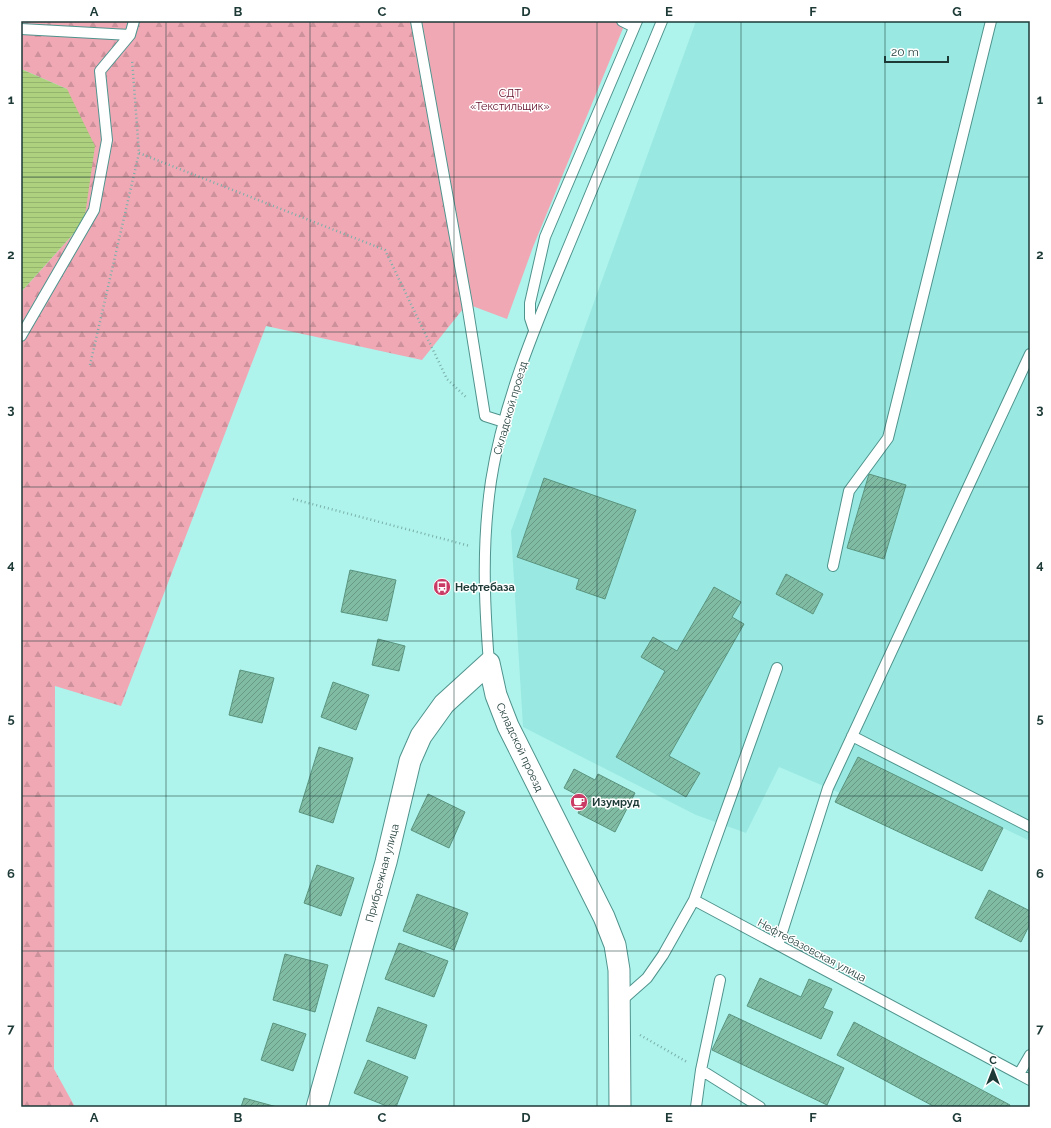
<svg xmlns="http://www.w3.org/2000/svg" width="1051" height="1128" font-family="Raleway,sans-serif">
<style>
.built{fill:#99e9e2}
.forest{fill:url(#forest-firs)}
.garden{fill:#f0a8b5}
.water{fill:url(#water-rules)}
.building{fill:url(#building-hatch);stroke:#5a947e}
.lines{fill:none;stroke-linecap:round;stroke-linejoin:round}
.service-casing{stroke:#4f938d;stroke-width:12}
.minor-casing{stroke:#4f938d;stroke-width:23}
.path{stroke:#79b0a9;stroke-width:2.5;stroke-dasharray:1 3;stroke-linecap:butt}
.service{stroke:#fff;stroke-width:10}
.minor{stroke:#fff;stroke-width:21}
.grid{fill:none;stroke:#1d3a37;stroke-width:1;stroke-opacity:0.55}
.labels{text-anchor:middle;stroke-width:3;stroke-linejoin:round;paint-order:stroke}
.park-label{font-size:11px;fill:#620e29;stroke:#fff}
.street-label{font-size:11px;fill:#1d3a37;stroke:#fff}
.poi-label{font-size:11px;font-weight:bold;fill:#1d3a37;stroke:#fff;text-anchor:start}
.neatline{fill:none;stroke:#1d3a37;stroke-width:1.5}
.grid-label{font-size:13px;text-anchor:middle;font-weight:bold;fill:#1d3a37}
</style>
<defs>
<pattern id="forest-firs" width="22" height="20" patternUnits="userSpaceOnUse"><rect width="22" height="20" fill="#f0a8b5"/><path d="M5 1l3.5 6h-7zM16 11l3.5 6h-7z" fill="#cd919c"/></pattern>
<pattern id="water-rules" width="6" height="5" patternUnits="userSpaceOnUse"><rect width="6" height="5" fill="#add17e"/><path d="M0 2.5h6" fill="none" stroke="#94b46e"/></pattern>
<pattern id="building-hatch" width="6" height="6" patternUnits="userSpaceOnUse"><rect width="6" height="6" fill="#80bba4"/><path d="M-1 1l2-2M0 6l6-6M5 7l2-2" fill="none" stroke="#689986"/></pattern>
</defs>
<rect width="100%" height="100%" fill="#aef4ec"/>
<path class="built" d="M696 21H1030V841L1003 828 982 871 835 802 840 793 779 767 746 833 696 815 523 727 511 531Z"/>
<path class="forest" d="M21 21H416L467 304 422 360 266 326 121 706 55 686 54 1069 75 1107H21V292L84 222 67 89 21 69Z"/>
<path class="garden" d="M416 21H626L533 247 507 319 467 304Z"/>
<path class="water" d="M21 69 67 89 95 146 84 222 21 292Z"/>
<path class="building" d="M869 474 906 485 884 559 847 548Z
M544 478 636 510 605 599 576 589 579 579 517 557Z
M350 570 396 580 387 621 341 612Z
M786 574 823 594 813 614 776 594Z
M714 587 741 602 732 617 744 624 669 756 700 773 686 797 616 757 665 671 641 657 653 637 677 651Z
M378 639 405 646 399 671 372 665Z
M240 670 274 678 262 723 229 715Z
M333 682 369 695 356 730 321 717Z
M319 747 353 758 333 823 299 812Z
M858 757 1003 828 982 871 835 802Z
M574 769 595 780 598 774 635 793 615 832 578 813 585 799 564 788Z
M428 794 465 812 449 848 411 830Z
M317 865 354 878 341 916 304 903Z
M989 890 1030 911V924L1021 942 975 918Z
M417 894 468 913 454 950 403 931Z
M399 943 448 961 434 997 385 979Z
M285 954 328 965 315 1012 273 1000Z
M760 978 801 997 809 979 832 989 823 1008 833 1012 821 1039 747 1006Z
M378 1007 427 1025 415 1059 366 1041Z
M729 1014 844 1068 827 1105 712 1050Z
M854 1022 1010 1105 1009 1107H935L837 1055Z
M273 1023 306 1034 293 1071 261 1060Z
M368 1060 408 1077 396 1107H389L354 1093Z
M244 1098 277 1107H241Z"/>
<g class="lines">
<defs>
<path id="service" d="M416 21 467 304 485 416 504 422
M622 21 634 27
M21 29 130 35
M534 330 530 318V303L545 237 637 21
M21 336 94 210 107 140 100 71 130 35 134 21
M833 566 849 491 888 438 991 21
M489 663C484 600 482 543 491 481 504 398 538 320 570 243 601 169 632 95 662 21
M852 736 1030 827
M694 900 1030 1080
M778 945 828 788 1030 354
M621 1001 647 978 663 955 694 900 777 668
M701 1070 760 1107
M1019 1074 1030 1055
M696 1107 701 1070 720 980"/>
<path id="minor" d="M489 663 496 695 508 726 604 917 615 945 619 970 620 1107
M317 1107 386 862 410 761 421 736 444 704 489 663"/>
</defs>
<use href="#service" class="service-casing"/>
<use href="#minor" class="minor-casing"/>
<path class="path" d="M139 153 385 250 447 379 466 397
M90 365 139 153 132 59
M293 499 470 546
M640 1035 687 1062"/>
<use href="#service" class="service"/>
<use href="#minor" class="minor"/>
</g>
<path class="grid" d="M166 21V1107M310 21V1107M454 21V1107M597 21V1107M741 21V1107M885 21V1107M21 177H1030M21 332H1030M21 487H1030M21 641H1030M21 796H1030M21 951H1030"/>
<defs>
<symbol id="bus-disc" viewBox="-11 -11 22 22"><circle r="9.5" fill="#c93b64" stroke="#fff"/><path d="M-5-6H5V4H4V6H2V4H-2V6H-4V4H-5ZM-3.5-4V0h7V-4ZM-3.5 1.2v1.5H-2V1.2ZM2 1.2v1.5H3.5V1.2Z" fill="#fff"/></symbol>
<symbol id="cafe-disc" viewBox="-11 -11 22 22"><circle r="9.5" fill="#c93b64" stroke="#fff"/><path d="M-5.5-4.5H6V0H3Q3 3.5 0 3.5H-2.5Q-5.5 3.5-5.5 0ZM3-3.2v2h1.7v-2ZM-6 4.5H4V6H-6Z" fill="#fff"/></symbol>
</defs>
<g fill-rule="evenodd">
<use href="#bus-disc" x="432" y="577" width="20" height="20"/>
<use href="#cafe-disc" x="569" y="792" width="20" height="20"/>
</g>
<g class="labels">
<g class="park-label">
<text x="510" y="97">СДТ<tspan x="510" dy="13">«Текстильщик»</tspan></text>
</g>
<g class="street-label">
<text transform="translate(510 408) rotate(-74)" y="4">Складской проезд</text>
<text transform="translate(520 747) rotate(65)" y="4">Складской проезд</text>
<text transform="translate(382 873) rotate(-75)" y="4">Прибрежная улица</text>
<text transform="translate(812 950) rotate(28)" y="4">Нефтебазовская улица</text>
</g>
<g class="poi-label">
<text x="455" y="591">Нефтебаза</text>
<text x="592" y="806">Изумруд</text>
</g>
</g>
<rect width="1051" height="1128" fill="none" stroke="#ffffff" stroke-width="44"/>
<g transform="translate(993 1070)" stroke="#ffffff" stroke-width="3" paint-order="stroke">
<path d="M0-3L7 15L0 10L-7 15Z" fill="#1d3a37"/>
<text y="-6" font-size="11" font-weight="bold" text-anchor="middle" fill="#1d3a37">С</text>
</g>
<path d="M885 56v6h63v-6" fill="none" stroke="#1d3a37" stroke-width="2"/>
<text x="891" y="56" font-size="12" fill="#1d3a37" stroke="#ffffff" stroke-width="3" paint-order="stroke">20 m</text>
<rect x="22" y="22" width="1007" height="1084" class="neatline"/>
<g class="grid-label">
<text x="94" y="16">A</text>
<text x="238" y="16">B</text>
<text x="382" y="16">C</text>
<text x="526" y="16">D</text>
<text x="669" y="16">E</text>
<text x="813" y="16">F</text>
<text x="957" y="16">G</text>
<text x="11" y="104">1</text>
<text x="1040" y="104">1</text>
<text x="11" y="259">2</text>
<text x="1040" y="259">2</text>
<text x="11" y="414">3</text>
<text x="1040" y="414">3</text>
<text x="11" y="569">4</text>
<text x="1040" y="569">4</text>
<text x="11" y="723">5</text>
<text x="1040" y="723">5</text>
<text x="11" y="878">6</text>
<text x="1040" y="878">6</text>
<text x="11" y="1033">7</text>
<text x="1040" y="1033">7</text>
<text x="94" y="1122">A</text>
<text x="238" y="1122">B</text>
<text x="382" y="1122">C</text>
<text x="526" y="1122">D</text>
<text x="669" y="1122">E</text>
<text x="813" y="1122">F</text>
<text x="957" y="1122">G</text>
</g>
</svg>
